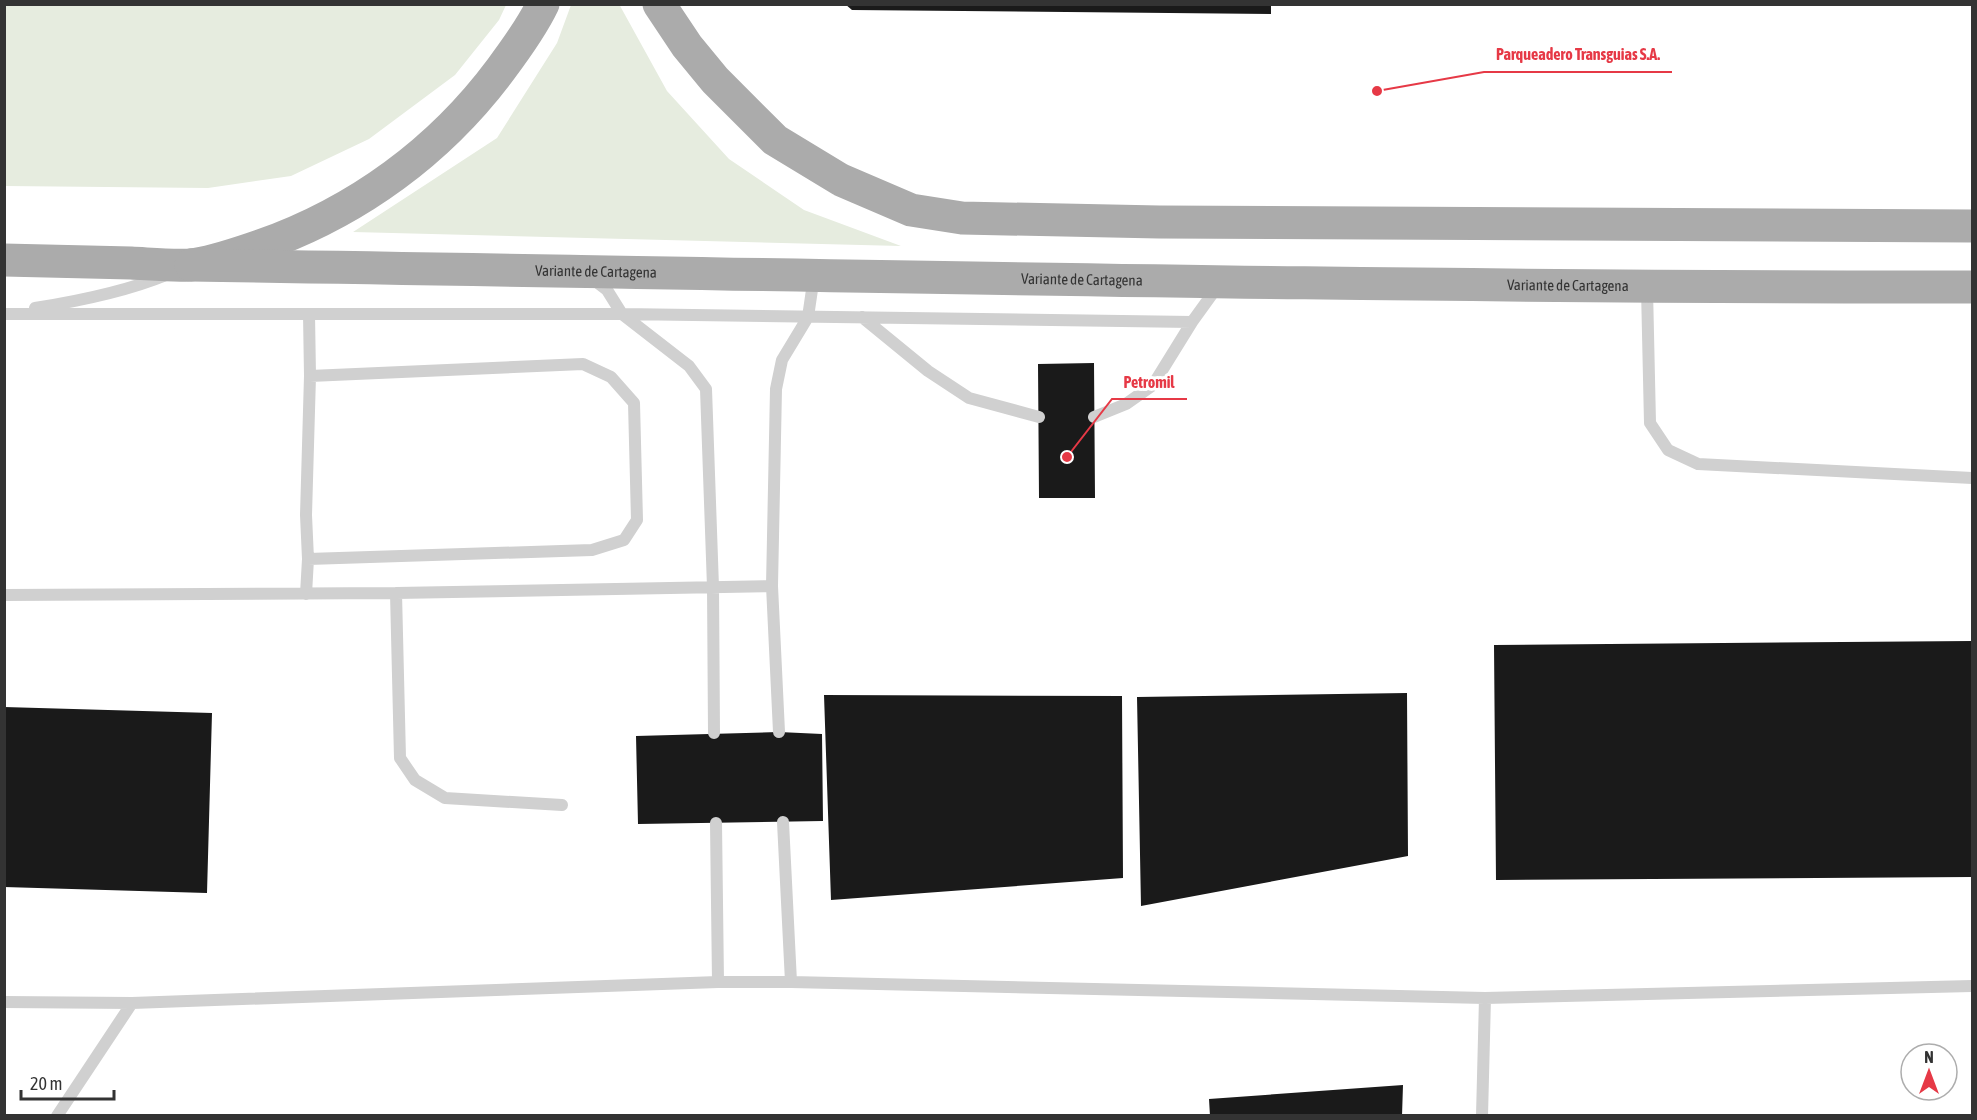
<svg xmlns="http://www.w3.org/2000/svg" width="1977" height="1120" font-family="'Asap Condensed',sans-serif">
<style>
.green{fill:#e6ecdf}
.building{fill:#1a1a1a}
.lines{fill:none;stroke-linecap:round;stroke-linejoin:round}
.lane{stroke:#d0d0d0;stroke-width:12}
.primary{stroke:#ababab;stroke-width:33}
.labels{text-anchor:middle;stroke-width:6;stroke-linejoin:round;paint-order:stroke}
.street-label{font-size:15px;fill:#333;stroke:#fff}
.leader{fill:none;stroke:#e63946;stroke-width:2}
.callout-dot{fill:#e63946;stroke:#fff;stroke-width:2}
.callout-label{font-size:16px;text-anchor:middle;font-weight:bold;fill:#e63946;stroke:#fff;stroke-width:6;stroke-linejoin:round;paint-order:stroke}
</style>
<rect width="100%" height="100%" fill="#fff"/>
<path class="green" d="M5 4H506V5L499 20 455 75 369 139 291 176 208 188 5 186Z
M619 4 667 91 729 159 804 210 901 246 353 232 497 138 557 43 571 5Z"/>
<path class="building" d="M845 4H1271V14L852 10Z
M1094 363 1095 498H1039L1038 364Z
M1972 641V877L1496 880 1494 645Z
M1407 693 1408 856 1141 906 1137 697Z
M824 695 1122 696 1123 878 831 900Z
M4 707 212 713 207 893 4 887Z
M779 732 822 734 823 821 638 824 636 736Z
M1403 1085 1402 1116H1210L1209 1099Z"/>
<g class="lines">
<path class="lane" d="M594 280 607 290 622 314 689 366 706 389 713 587 714 733
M1647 289 1650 423 1668 450 1698 464 1972 478
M35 308C79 301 125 292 166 275
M4 314H622L1192 322 1218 286
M862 317 928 371 969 398 1039 417
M1094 417 1126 404 1153 385 1192 322
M308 559 592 550 624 540 637 520 634 403 611 377 583 364 310 376
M396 593 400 758 415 780 445 798 562 805
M306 594 308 559 306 515 310 376 309 314
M4 595 396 593 772 586
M779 732 772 586 776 389 782 360 808 317 814 276
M783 822 791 982
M716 823 718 982
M4 1002 132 1003 718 982H791L1485 998 1972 986
M57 1116 132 1003
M1482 1116 1485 998"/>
<g class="primary">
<path d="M659 4 687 46 715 80 775 140 841 180 911 210 962 218 1159 222 1972 226"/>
<path d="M4 260C47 261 89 262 131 263 151 264 171 266 190 265 212 263 239 253 260 246 357 212 440 151 501 69 516 49 532 27 543 4"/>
<path id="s1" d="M191 265C785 274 1379 288 1972 287"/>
</g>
</g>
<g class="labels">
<g class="street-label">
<text dy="5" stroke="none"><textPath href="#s1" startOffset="405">Variante de Cartagena</textPath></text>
<text dy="5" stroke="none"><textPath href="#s1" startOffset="891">Variante de Cartagena</textPath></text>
<text dy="5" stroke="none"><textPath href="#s1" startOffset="1377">Variante de Cartagena</textPath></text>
</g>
</g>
<path class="leader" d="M1377 91L1484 72H1672M1067 457L1112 399H1187"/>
<g class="callout-dot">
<circle cx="1377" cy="91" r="6"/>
<circle cx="1067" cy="457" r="6"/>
</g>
<g class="callout-label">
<text x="1578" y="60">Parqueadero Transguias S.A.</text>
<text x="1149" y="388">Petromil</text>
</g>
<rect width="1977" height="1120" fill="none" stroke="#333333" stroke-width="12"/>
<g transform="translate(1929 1072)"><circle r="28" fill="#ffffff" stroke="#adadad" stroke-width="1.5"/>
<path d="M0-4.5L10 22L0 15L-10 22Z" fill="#e63946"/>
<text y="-9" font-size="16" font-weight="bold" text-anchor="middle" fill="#333333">N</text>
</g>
<path d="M21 1090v9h93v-9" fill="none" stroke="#333333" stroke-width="3"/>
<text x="30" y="1090" font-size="18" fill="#333333" stroke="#ffffff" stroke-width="4.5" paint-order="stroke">20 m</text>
</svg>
